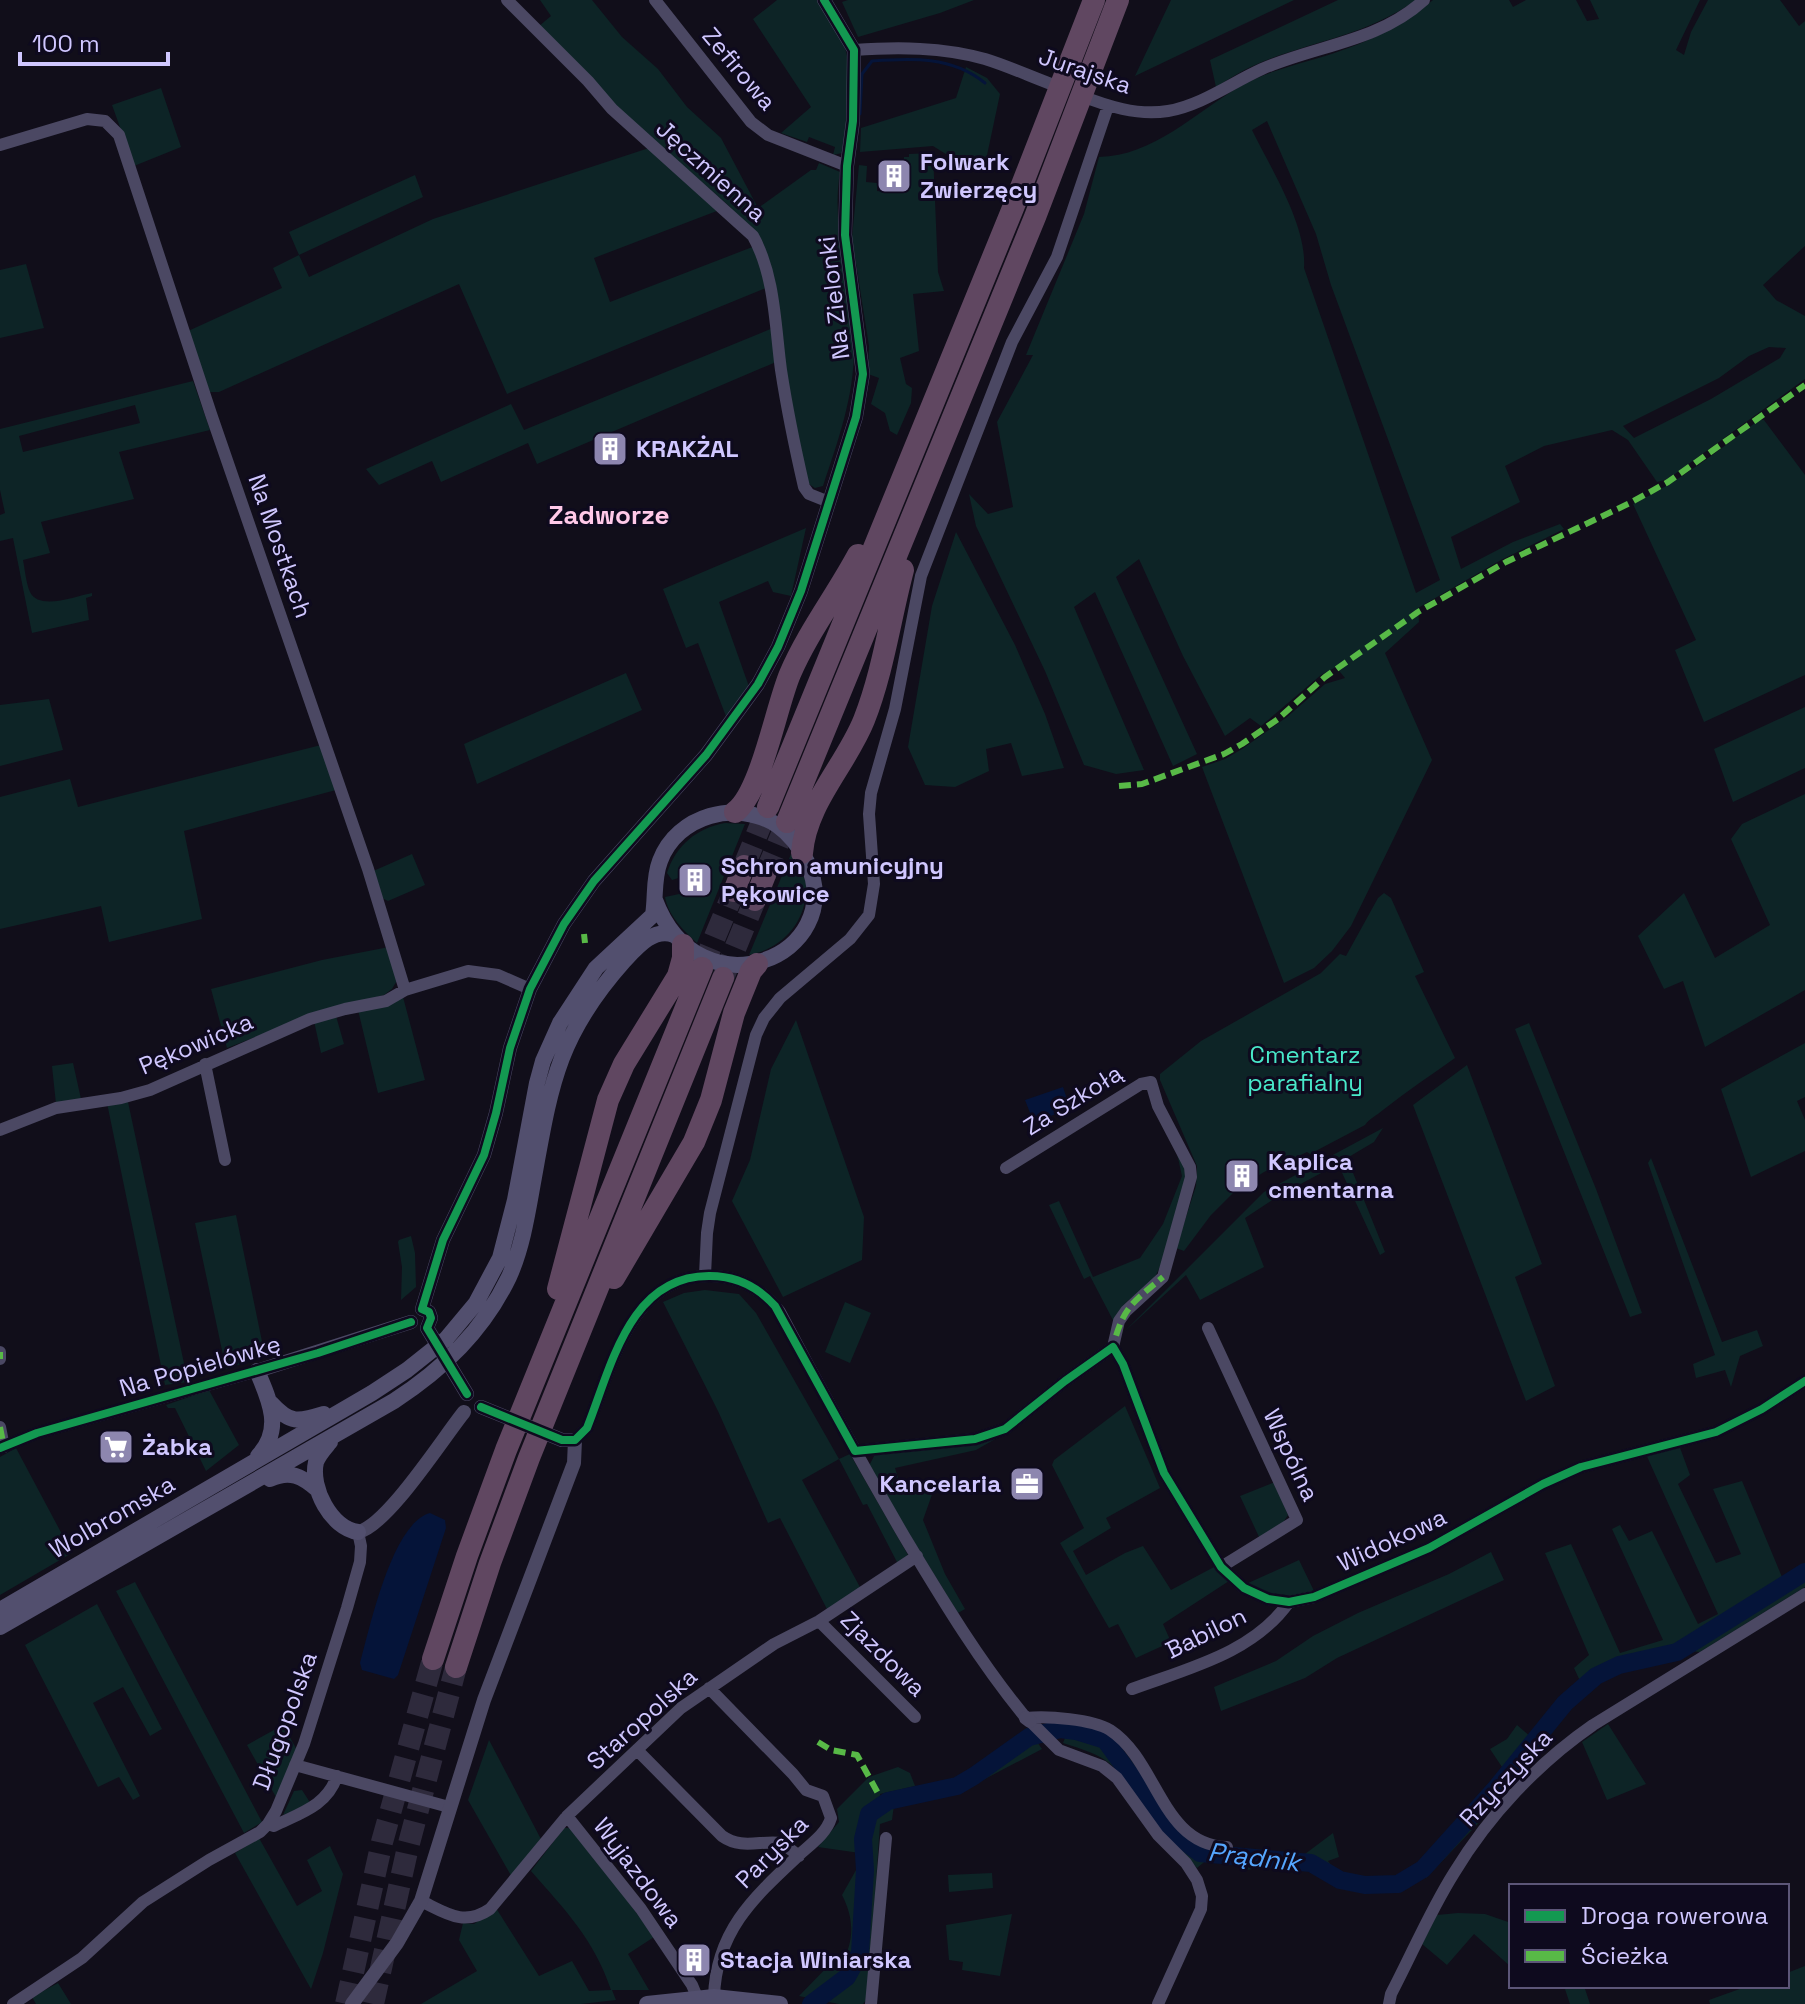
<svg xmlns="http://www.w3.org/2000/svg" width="1805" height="2004" font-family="'Space Grotesk',sans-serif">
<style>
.green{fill:#0d2426;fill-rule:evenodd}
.water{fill:#051439}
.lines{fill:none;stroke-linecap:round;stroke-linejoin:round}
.stream{stroke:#051439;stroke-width:3}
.river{stroke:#051439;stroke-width:18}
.motorway-tunnel{stroke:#2e2a3c;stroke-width:22;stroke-dasharray:22 11;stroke-linecap:butt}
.minor{stroke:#4b4863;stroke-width:12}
.tertiary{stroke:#4b4863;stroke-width:14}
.secondary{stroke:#524f6e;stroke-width:16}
.motorway{stroke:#604761;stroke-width:22}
.quiet{stroke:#58b947;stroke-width:6;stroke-dasharray:12 6;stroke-linecap:butt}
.cycleway-casing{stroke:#0e0a1e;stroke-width:13}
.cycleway{stroke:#139951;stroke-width:8}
.labels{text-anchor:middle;stroke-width:6;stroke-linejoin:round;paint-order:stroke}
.street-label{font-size:24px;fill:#d0c7ff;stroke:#0e0a1e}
.poi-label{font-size:24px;font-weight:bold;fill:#d0c7ff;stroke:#0e0a1e;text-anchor:start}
.park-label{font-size:24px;fill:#49e9ca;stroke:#0e0a1e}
.neighbourhood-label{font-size:26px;font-weight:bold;fill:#ffc9e8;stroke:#0e0a1e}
.water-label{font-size:26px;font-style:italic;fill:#55a6ff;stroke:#0e0a1e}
</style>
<rect width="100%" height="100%" fill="#110e1a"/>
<path class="green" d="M540 0H592L622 37 658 69 687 107 721 138 758 208 811 170H816L819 163 840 172C830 232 854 290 854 349 854 397 838 441 823 486L815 488 806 482 756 235 729 206 618 109 587 72 538 27 551 16Z
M777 0H819C826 12 836 25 842 39 856 73 847 118 842 153L833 155 835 147 809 137 807 142 781 133 811 107 753 19Z
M848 0H974L940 13 858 37 842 2Z
M1171 0H1294L1135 76Z
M1338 0H1416C1362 38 1312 40 1255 65 1241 71 1229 79 1216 87L1210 60Z
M1433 0H1509L1513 7 1526 0H1576L1587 21 1599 19 1590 0H1700L1676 50 1684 55 1691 32 1708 0H1780L1799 26 1805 21V246L1763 285 1776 300 1805 316V379L1668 479 1657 482 1628 440 1612 430 1544 446 1505 466 1520 502 1451 537 1461 569 1513 542 1560 524 1564 529 1501 560 1418 608 1419 622 1385 653 1432 760 1351 926 1332 951 1314 968 1284 983 1202 767 1225 759 1242 749 1287 717 1325 684 1345 678 1336 667 1321 675 1261 726 1250 718 1225 736 1183 656 1139 559 1116 577 1197 754 1173 766 1095 592 1074 607 1144 770 1116 774 1084 765 1045 671 976 526 969 494 988 514 1013 507 997 422 1033 355H1026L1084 214 1099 157C1153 156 1195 113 1239 87 1262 74 1284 68 1308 61 1355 48 1396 31 1433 0ZM1267 121 1316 234 1331 285 1440 580 1416 593 1304 268C1307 225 1271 169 1252 130ZM1769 347 1786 348 1780 358 1711 399 1634 438 1623 426 1719 378 1749 356Z
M966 67 987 78 1000 94 986 160 957 161 933 146 860 152 861 128 956 98Z
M161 88 181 147 134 166 112 105Z
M649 148 722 209 594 258 610 302 755 246 766 288 507 394 459 284 219 392H210L186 332 282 288 273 268 299 255 289 232 415 175 423 197 299 255 309 277 433 219Z
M933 153 938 272 944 291 913 294 919 351 900 358 906 384 912 388 911 403 897 435 890 431 885 413 871 404 879 378 868 374 869 346 852 238 859 165 867 166 866 182 877 183V191L901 193 904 157H909V154Z
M26 264 44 328 0 338V270Z
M773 328 776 362 537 464 528 443 441 482 432 461 379 485 366 469 511 404 524 430Z
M193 381 210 430 119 452 134 499 41 522 50 553 23 560C25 570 26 583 30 592 39 611 76 596 92 593V596L86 598 89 620 32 633 13 538 0 541V515L5 513 0 490V429ZM135 405 140 423 23 452 19 436Z
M1759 420H1764L1805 475V675L1704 722 1675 650 1696 640 1633 504C1679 482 1719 450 1759 420Z
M806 528 791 596 773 592 768 581 719 602 752 695 727 719 698 643 686 648 663 589Z
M956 532 1015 645 1045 714 1064 768 1022 776 1011 743 986 749 989 771 955 787 925 785 908 747 932 606Z
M626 673 642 710 477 784 464 744Z
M49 699 63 750 0 766V705Z
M1805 707V768L1733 802 1714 749Z
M321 745 336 790 184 831 202 919 109 942 101 906 0 929V797L70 779 78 807Z
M1805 794V990L1705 1047 1683 981 1664 989 1638 936 1684 893 1715 958 1770 925 1731 839 1742 824Z
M725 823 745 824 697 943C683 930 668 915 665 897L703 889 697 868 688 871V875L672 880 667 873C676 845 697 828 725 823Z
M412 854 425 885 388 901 380 897 371 872Z
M791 854C795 861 803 875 806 882 807 885 806 891 806 894 803 926 780 949 749 955Z
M1384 893 1391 898 1424 972 1415 976 1455 1058C1431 1075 1407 1091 1383 1110 1376 1116 1370 1118 1365 1125L1310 1154 1307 1152 1264 1172 1236 1190 1211 1215 1184 1251 1176 1248 1196 1186 1197 1166 1160 1080V1074L1201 1041 1321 973 1340 954 1346 956 1378 898Z
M389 947 399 977 392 989 384 995 307 1017 227 1048 211 989 322 960Z
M403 997 425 1080 378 1093 358 1010Z
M336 1016 344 1044 321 1053 314 1021Z
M796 1020 864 1217 862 1260 783 1297 732 1201 750 1160 771 1069Z
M1529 1023 1596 1189 1642 1313 1630 1317 1515 1029Z
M1805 1043V1097L1797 1101 1805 1120V1151L1751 1177 1721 1089Z
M73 1063 81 1099 56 1104 52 1066Z
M1467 1065 1542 1264 1515 1277 1555 1386 1526 1401 1413 1105Z
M128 1102 188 1382 165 1385 107 1103Z
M1383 1128 1374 1142 1347 1158 1385 1252 1380 1255 1338 1164 1280 1195 1245 1218 1264 1267 1200 1300 1186 1275 1124 1332 1264 1192Z
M1176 1149C1180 1157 1188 1169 1188 1178 1188 1192 1163 1266 1154 1278 1141 1295 1118 1300 1115 1324L1090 1276 1084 1279 1049 1205 1059 1201 1093 1277 1140 1258 1163 1224 1182 1176Z
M1651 1158 1722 1342 1757 1330 1763 1346 1740 1356 1731 1387 1725 1370 1696 1378 1693 1364 1715 1355 1648 1163Z
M236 1215 265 1356 226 1369 195 1223Z
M411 1236 415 1253 416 1287 401 1300 402 1267 398 1242 399 1240Z
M705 1290 739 1294 756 1313 839 1459 850 1454 908 1555 898 1564 867 1504 863 1505 839 1459 802 1480 861 1589 829 1613 780 1518 768 1523 718 1411 663 1302 684 1293Z
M845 1302 871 1313 850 1363 825 1352Z
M209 1390 239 1445 206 1471 175 1408H168L166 1405Z
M1125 1406 1160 1488 1106 1518 1111 1528 1073 1551 1086 1575 1125 1553 1143 1546 1171 1590 1214 1567 1229 1581 1163 1624 1171 1642 1136 1658 1118 1624 1109 1628 1060 1543 1084 1528 1052 1465 1054 1460Z
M997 1438 976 1450 895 1468 902 1490 935 1486 923 1520 945 1574 965 1609 958 1613 868 1468 875 1454Z
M1679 1445 1690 1475 1678 1484 1716 1563 1741 1554 1713 1489 1742 1481 1782 1577 1805 1563V1587L1700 1652 1689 1651 1608 1672 1585 1688V1695L1566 1709 1561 1700 1581 1683 1574 1668 1589 1655 1545 1553 1571 1544 1620 1653 1663 1640 1612 1529 1620 1525 1629 1541 1652 1531 1698 1624 1718 1614 1645 1452Z
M16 1448 72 1553 0 1595V1457Z
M1275 1482 1288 1515 1282 1524 1260 1539 1240 1496Z
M1491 1552 1504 1580 1337 1658 1305 1678 1221 1711 1214 1687 1276 1661 1313 1636 1358 1613 1449 1574Z
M1299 1560 1315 1593C1289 1597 1270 1596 1246 1584Z
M135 1582 262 1822 244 1833 116 1591Z
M97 1604 162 1729 150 1736 123 1687 93 1703 140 1796 133 1800 119 1777 98 1787 25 1645Z
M1555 1713 1559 1721 1540 1744 1542 1747 1512 1782 1490 1749 1507 1739 1517 1725 1532 1738Z
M1049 1724C1065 1727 1083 1727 1098 1732 1127 1742 1153 1794 1168 1819L1159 1826C1142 1802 1126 1772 1100 1757 1089 1751 1075 1747 1063 1743L1065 1738Z
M1608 1724 1646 1784 1607 1800 1582 1742Z
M283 1725 297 1750 277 1799 247 1745Z
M1027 1728 1042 1749 962 1791 944 1797 894 1805 892 1820 880 1824 868 1998 863 2004H839L799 1996 834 1960 841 1964C855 1941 854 1918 842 1895L860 1863V1853L818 1847 839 1822 837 1809 869 1777 898 1767 910 1773 915 1786 880 1794 881 1800 898 1793 949 1784Z
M489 1740 543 1843 513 1879 468 1800Z
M1497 1777 1507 1788 1488 1802 1492 1809 1426 1878 1421 1876C1372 1899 1361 1889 1313 1874V1870L1269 1866 1247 1870 1254 1854 1301 1857 1333 1833 1339 1857 1328 1861C1339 1876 1347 1880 1365 1881 1422 1887 1463 1817 1497 1777Z
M302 1790 311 1804 283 1815 294 1791Z
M1172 1822 1228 1853 1249 1854 1244 1863 1209 1858 1197 1868 1163 1831Z
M564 1828H570L595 1856 654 1937 628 1954 649 1990H612L616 2000 581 2004H421L477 1971 459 1940 463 1923 474 1924 496 1908 539 1976 572 1961 589 1991 611 1990C594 1939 565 1910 531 1871Z
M259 1838 297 1906 322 1891 307 1860 330 1846 343 1874 323 1953 311 1989 235 1853Z
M992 1873 993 1888 949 1892 948 1875Z
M1458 1913 1485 1914 1511 1923V1967L1474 1934 1447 1965 1422 1944 1437 1915Z
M1012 1914 1000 1976 962 1970 963 1962 949 1960 946 1925Z
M1805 1966V2004H1710L1709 2000 1748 1986H1787V1973Z
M58 1983 71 2004H36L32 1997Z
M1564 1986H1584L1590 2004H1570Z"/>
<path class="water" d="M1063 1087 1070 1108 1034 1123 1025 1100Z
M430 1513 445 1520 446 1528 398 1675 394 1679 362 1670 360 1663C370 1627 392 1523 430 1513Z"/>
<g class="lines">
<path class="stream" d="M860 114 862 74 872 61C911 58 952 56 985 83"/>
<path class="river" d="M811 2004 847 1977 860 1953 865 1870 863 1839 869 1814 888 1801 957 1786 974 1776 1029 1737 1060 1729 1076 1731 1105 1740 1172 1832 1200 1853 1311 1863 1340 1880 1365 1885 1398 1884 1423 1869 1496 1788 1565 1703 1596 1676 1619 1665 1677 1652 1805 1572"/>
<path class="motorway-tunnel" d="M744 866 768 807
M765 875 787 822
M702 968 734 891
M723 978 755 900
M346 2004 382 1842 433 1659
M373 2004 408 1847 456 1667"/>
<path class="minor" d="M507 0 588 81 612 109 753 236C775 276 775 325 781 370 787 409 795 448 804 487L809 494 829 502
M655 0 751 122 768 135 847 166
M854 50C898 47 942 47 985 59 1011 67 1036 79 1062 88
M1079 95C1107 106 1137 116 1168 111 1202 105 1231 83 1262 69 1317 45 1378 42 1424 0
M0 145 87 119 105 121 119 135 211 414 368 869 405 990
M205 1064 225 1160
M0 1130 56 1108 121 1098 150 1090 310 1019 345 1009 386 1001 405 990 468 971 498 975 530 989
M705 1275 707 1233 710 1213 756 1035 764 1018 780 998 850 939 869 915 874 884 869 814 871 793 895 709 921 576 1012 342 1057 257 1108 106
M1208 1328 1297 1520 1221 1567
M1113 1347 1123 1364 1164 1473 1221 1567 1244 1588 1268 1599 1289 1602 1314 1597 1429 1548 1543 1484 1581 1467 1716 1432 1762 1409 1805 1381
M0 1352V1359
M0 1427 4 1447
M575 1440 587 1428C611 1368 630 1274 711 1276 739 1276 763 1290 780 1312 820 1388 861 1462 904 1536 942 1599 979 1661 1026 1718 1048 1716 1092 1719 1110 1730 1158 1761 1161 1845 1227 1847
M0 1448 37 1433 257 1371
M855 1451 975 1439 1005 1429 1065 1381 1113 1347 1119 1321 1126 1311 1163 1277 1191 1177 1190 1167 1158 1106 1151 1082 1141 1084 1006 1168
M819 1621 915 1717
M709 1688 793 1774 806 1790 823 1796 831 1818C826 1834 811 1844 799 1855 754 1897 716 1931 714 1997
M1132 1689C1189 1668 1253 1653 1289 1602
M1030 1721 1059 1750 1102 1766 1117 1778 1158 1835 1186 1863 1197 1880 1202 1896 1201 1909 1158 2004
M637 1750 722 1836C742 1850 760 1840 782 1843L799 1856
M295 1765 449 1807
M567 1816 641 1909 692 1985 697 1997
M268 1824 274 1826C300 1813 327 1806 337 1776
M421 1901C446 1913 464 1927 490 1909L567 1816 681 1708 774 1644 819 1621 917 1556
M13 2004 82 1958 143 1902 209 1860 260 1832 268 1824 276 1811 304 1744 347 1608 360 1562 361 1546 358 1532
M871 2004 886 1838
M1389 2004 1391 1994C1412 1954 1430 1911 1454 1873 1489 1815 1538 1763 1593 1725L1805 1594"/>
<path class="tertiary" d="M422 1309 443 1240 484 1155 496 1113 510 1048 530 989 564 924 594 881 706 755 758 684 778 647 801 591 856 417 863 374 845 235 847 166 853 121 854 50 824 0
M422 1309 429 1312 431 1318 427 1328 467 1394
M257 1371 411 1322
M358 1532C387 1526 443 1438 464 1412
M1026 1718 1030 1721
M352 2004 397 1943 421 1901 484 1700 574 1463 575 1440H562L481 1407"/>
<path class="secondary" d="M257 1371C270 1401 283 1430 258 1456
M271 1403C290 1424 298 1422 324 1414
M330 1442C325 1448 319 1454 316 1462 310 1488 331 1528 358 1532
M270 1479C290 1470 302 1476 318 1490
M0 1610 372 1393 407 1370 446 1339 476 1303 500 1258 515 1200 537 1083 543 1061 560 1023 596 968 653 915C656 897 653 879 660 861 677 815 737 799 777 825 791 835 800 847 807 862 850 956 699 1018 655 900
M0 1627 394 1401C443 1369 483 1331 509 1277 523 1246 528 1210 534 1177 551 1083 558 1035 624 961 637 947 654 927 674 935
M647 2004 714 1997 780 2004"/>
<path class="motorway" d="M768 807 1013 208 1094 0
M735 812C761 793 776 707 790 674 808 632 836 596 858 555
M787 822 1035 217 1118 0
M802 853C806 803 846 765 864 720 883 672 890 619 903 570
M734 891 744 866
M755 900 765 875
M614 1278 694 1142 711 1100 734 1013 751 971 757 964
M558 1289 608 1100 624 1064 678 976 683 958V945
M433 1659 467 1556 506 1450 702 968
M456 1667 490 1563 529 1458 723 978"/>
<path class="quiet" d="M1119 786 1142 784 1224 754 1242 744 1278 719 1325 677 1418 612 1506 562 1630 503 1668 482 1805 385
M584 934 585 943
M1108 1351 1113 1347C1123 1307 1132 1303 1163 1277
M0 1352V1359
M0 1427 4 1447
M818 1742 831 1750 857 1755 880 1797"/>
<defs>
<path id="cycleway" d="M422 1309 443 1240 484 1155 496 1113 510 1048 530 989 564 924 594 881 706 755 758 684 778 647 801 591 856 417 863 374 845 235 847 166 853 121 854 50 824 0
M422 1309 429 1312 431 1318 427 1328 467 1394
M481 1407 562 1440H575L587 1428C611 1368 629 1275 710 1276 736 1276 758 1287 775 1306L855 1451 975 1439 1005 1429 1065 1381 1113 1347 1123 1364 1164 1473 1221 1567 1244 1588 1268 1599 1289 1602 1314 1597 1429 1548 1543 1484 1581 1467 1716 1432 1762 1409 1805 1381
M0 1448 37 1433 318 1353 411 1322"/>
</defs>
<use href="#cycleway" class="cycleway-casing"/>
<use href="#cycleway" class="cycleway"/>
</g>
<defs>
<symbol id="building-square" viewBox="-11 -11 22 22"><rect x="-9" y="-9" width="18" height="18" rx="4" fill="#8d86af" stroke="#0e0a1e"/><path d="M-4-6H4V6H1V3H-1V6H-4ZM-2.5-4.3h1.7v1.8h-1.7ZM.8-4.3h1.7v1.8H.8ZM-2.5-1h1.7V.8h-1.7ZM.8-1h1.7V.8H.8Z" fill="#fff"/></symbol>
<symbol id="supermarket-square" viewBox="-11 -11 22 22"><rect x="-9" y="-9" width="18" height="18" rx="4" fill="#8d86af" stroke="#0e0a1e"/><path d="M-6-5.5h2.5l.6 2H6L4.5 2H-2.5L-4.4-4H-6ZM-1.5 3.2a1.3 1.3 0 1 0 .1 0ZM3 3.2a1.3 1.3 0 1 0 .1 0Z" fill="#fff"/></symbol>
<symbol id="office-square" viewBox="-11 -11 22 22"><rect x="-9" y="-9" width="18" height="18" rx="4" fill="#8d86af" stroke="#0e0a1e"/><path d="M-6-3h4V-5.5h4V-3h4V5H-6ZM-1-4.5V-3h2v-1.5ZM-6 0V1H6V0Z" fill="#fff"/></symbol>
</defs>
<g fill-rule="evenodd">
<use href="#building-square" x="874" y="156" width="40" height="40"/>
<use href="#building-square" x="590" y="429" width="40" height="40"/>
<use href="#building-square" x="675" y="860" width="40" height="40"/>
<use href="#building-square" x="1222" y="1156" width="40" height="40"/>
<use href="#supermarket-square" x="96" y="1427" width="40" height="40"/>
<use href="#office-square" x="1007" y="1464" width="40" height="40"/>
<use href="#building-square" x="674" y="1940" width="40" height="40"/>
</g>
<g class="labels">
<g class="street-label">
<text transform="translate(739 69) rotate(50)" y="8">Zefirowa</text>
<text transform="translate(1085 71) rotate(19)" y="8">Jurajska</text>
<text transform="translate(711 171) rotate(42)" y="8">Jęczmienna</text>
<text transform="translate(834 298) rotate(-97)" y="8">Na Zielonki</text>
<text transform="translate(280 546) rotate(71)" y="8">Na Mostkach</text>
<text transform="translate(196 1044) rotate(-23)" y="8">Pękowicka</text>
<text transform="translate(1073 1100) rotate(-32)" y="8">Za Szkołą</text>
<text transform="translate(200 1366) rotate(-16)" y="8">Na Popielówkę</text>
<text transform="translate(1291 1455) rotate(65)" y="8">Wspólna</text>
<text transform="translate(112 1517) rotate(-30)" y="8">Wolbromska</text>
<text transform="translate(1392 1540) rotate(-25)" y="8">Widokowa</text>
<text transform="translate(1206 1633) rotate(-26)" y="8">Babilon</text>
<text transform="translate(883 1654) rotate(45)" y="8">Zjazdowa</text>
<text transform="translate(642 1719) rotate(-42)" y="8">Staropolska</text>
<text transform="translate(285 1721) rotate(-70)" y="8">Długopolska</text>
<text transform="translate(1506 1778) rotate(-47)" y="8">Rzyczyska</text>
<text transform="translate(772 1852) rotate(-45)" y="8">Paryska</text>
<text transform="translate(638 1873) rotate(53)" y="8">Wyjazdowa</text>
</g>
<g class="poi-label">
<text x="920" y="170">Folwark<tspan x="920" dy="28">Zwierzęcy</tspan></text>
<text x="636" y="457">KRAKŻAL</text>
<text x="721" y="874">Schron amunicyjny<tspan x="721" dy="28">Pękowice</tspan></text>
<text x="1268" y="1170">Kaplica<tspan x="1268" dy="28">cmentarna</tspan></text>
<text x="142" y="1455">Żabka</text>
<text x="1001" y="1492" text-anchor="end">Kancelaria</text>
<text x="720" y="1968">Stacja Winiarska</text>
</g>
<g class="park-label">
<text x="1305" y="1063">Cmentarz<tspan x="1305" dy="28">parafialny</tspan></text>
</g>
<g class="neighbourhood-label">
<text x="609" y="524">Zadworze</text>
</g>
<g class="water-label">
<text transform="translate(1254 1857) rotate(7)" y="9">Prądnik</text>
</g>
</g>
<rect x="1509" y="1884" width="280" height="104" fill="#0e0a1e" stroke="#5c5678" stroke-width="2"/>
<rect x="1525" y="1910" width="40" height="12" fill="#139951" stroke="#5c5678" stroke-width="2"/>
<text x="1581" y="1924" font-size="24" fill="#d0c7ff">Droga rowerowa</text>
<rect x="1525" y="1950" width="40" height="12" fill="#58b947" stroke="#5c5678" stroke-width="2"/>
<text x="1581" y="1964" font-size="24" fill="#d0c7ff">Ścieżka</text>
<path d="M20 52v12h148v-12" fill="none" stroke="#d0c7ff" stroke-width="4"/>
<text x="32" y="52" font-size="24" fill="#d0c7ff" stroke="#0e0a1e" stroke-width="6" paint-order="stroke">100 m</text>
</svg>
